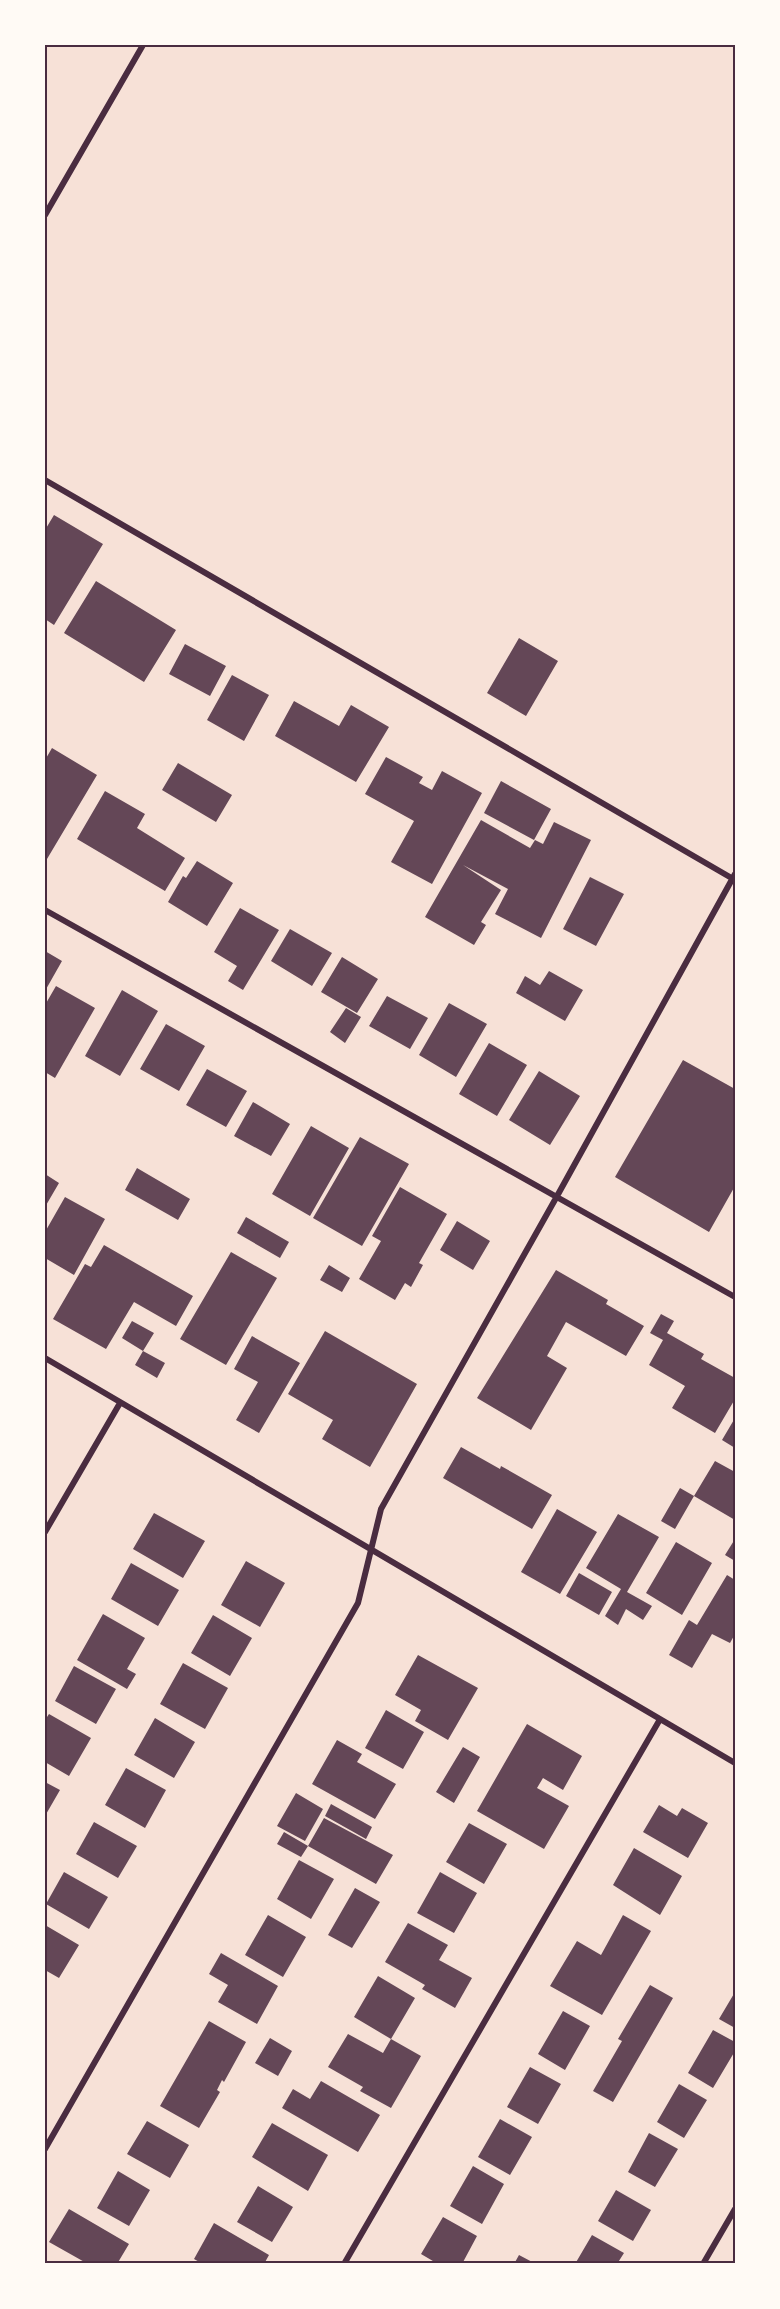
<svg xmlns="http://www.w3.org/2000/svg" width="780" height="2309" font-family="Lato,sans-serif">
<style>
.building{fill:#644757}
.lines{fill:none;stroke-linecap:round;stroke-linejoin:round}
.minor{stroke:#4a2c40;stroke-width:6}
.neatline{fill:none;stroke:#4a2c40;stroke-width:2}
</style>
<rect width="100%" height="100%" fill="#f7e1d7"/>
<path class="building" d="M54 515 103 544 54 625 45 619V530Z
M96 581 176 630 144 682 64 633Z
M519 638 558 661 526 716 487 693Z
M185 644 226 666 210 696 169 674Z
M232 675 269 695 244 741 207 720Z
M294 701 339 726 351 705 389 727 356 782 275 736Z
M52 748 97 775 47 859 45 857V760Z
M386 757 423 777 419 783 432 790 442 771 482 793 432 884 391 862 414 821 365 794Z
M178 763 232 795 216 822 162 790Z
M501 781 551 809 534 840 484 813Z
M105 791 145 814 137 828 185 858 165 891 77 839Z
M481 820 530 848 535 840 543 844 554 822 591 840 541 938 495 914 508 889 463 865 501 890 481 922 486 925 474 945 425 917Z
M197 861 233 883 207 926 168 902 183 876 186 878Z
M590 877 624 894 596 946 563 929Z
M240 908 279 930 243 990 228 981 237 966 214 952Z
M290 929 332 953 312 986 271 961Z
M45 951 62 961 45 991Z
M342 957 378 979 357 1013 321 992Z
M549 971 583 990 565 1021 516 993 525 976 540 985Z
M56 986 95 1008 55 1078 45 1072V1005Z
M122 990 158 1011 120 1076 85 1056Z
M387 996 428 1018 410 1049 369 1026Z
M449 1003 487 1024 456 1077 419 1055Z
M346 1008 361 1017 345 1043 330 1032Z
M166 1024 205 1046 179 1091 140 1069Z
M489 1043 527 1065 497 1116 459 1094Z
M683 1060 735 1089V1186L709 1232 615 1177Z
M207 1069 247 1091 226 1127 186 1105Z
M539 1071 580 1096 550 1145 509 1120Z
M253 1102 290 1124 271 1156 234 1136Z
M311 1126 349 1148 310 1216 272 1194Z
M360 1137 409 1164 362 1246 313 1218Z
M137 1168 190 1199 178 1220 125 1190Z
M45 1174 59 1183 45 1207Z
M400 1187 447 1214 419 1263 423 1265 411 1287 405 1283 395 1300 359 1279 381 1241 372 1236Z
M65 1197 105 1219 74 1275 45 1258V1232Z
M246 1217 289 1242 280 1258 237 1233Z
M457 1221 490 1241 473 1270 440 1250Z
M104 1245 193 1296 176 1326 134 1302 106 1349 53 1319 85 1264 91 1267Z
M231 1252 277 1278 226 1365 180 1339Z
M329 1265 350 1278 342 1292 320 1280Z
M556 1270 608 1300 606 1304 644 1326 626 1356 566 1322 547 1356 567 1368 531 1430 477 1398Z
M661 1314 674 1321 667 1333 704 1354 701 1359 735 1378V1399L715 1433 672 1408 685 1386 649 1365 663 1340 650 1333Z
M132 1321 154 1333 143 1351 122 1338Z
M325 1331 417 1384 370 1467 322 1439 333 1420 288 1394Z
M252 1336 300 1363 259 1433 236 1420 258 1382 234 1369Z
M143 1351 165 1363 157 1378 135 1365Z
M735 1418V1448L722 1440Z
M461 1447 500 1469 501 1466 552 1495 532 1529 443 1478Z
M715 1461 735 1472V1520L694 1496Z
M680 1488 694 1496 675 1529 661 1521Z
M557 1509 597 1532 560 1594 521 1572Z
M154 1513 205 1541 183 1578 133 1549Z
M618 1514 659 1537 627 1592 652 1606 643 1620 626 1609 618 1625 605 1616 621 1589 586 1568Z
M735 1539V1561L725 1555Z
M676 1542 712 1563 682 1615 646 1593Z
M246 1561 285 1583 260 1627 221 1605Z
M131 1563 179 1590 158 1626 111 1599Z
M579 1573 612 1592 599 1615 566 1596Z
M727 1575 735 1580V1634L730 1643 712 1634 692 1668 669 1655 689 1620 697 1625Z
M103 1614 145 1638 127 1669 136 1674 127 1689 77 1660Z
M213 1615 252 1638 230 1676 191 1653Z
M418 1655 478 1688 448 1740 415 1721 421 1710 395 1695Z
M183 1663 228 1688 205 1729 160 1704Z
M74 1666 116 1689 96 1724 55 1701Z
M386 1710 424 1732 403 1769 365 1748Z
M49 1714 91 1738 69 1776 45 1762V1720Z
M155 1718 195 1742 174 1778 134 1755Z
M527 1724 582 1756 563 1790 543 1778 537 1788 569 1806 544 1849 477 1811Z
M337 1740 362 1754 357 1762 396 1784 375 1819 312 1784Z
M463 1747 480 1757 454 1803 436 1792Z
M126 1768 166 1790 145 1828 105 1805Z
M45 1782 60 1790 45 1816Z
M296 1793 323 1809 305 1841 277 1826Z
M331 1804 372 1827 366 1839 325 1816Z
M659 1805 677 1816 682 1808 708 1823 688 1858 643 1832Z
M324 1818 393 1855 376 1884 308 1846Z
M94 1822 137 1846 118 1878 76 1854Z
M469 1823 507 1844 484 1884 446 1862Z
M284 1832 308 1846 301 1857 277 1844Z
M634 1848 682 1876 660 1915 613 1885Z
M299 1860 334 1879 311 1919 277 1899Z
M64 1872 108 1897 89 1929 46 1904Z
M440 1872 477 1893 454 1933 417 1913Z
M355 1888 380 1902 352 1948 328 1935Z
M268 1915 306 1937 283 1977 245 1955Z
M623 1915 651 1931 602 2015 550 1986 577 1941 601 1955Z
M408 1923 448 1945 439 1960 472 1978 455 2008 422 1989 425 1985 385 1962Z
M45 1925 79 1945 59 1978 45 1970Z
M221 1953 278 1986 257 2024 218 2002 228 1985 209 1974Z
M378 1976 415 1998 391 2039 354 2017Z
M650 1985 673 1998 613 2102 593 2091 622 2041 618 2039Z
M735 1992V2028L719 2019Z
M563 2011 590 2026 565 2070 538 2054Z
M209 2021 246 2042 224 2082 222 2080 217 2090 220 2092 199 2128 160 2106Z
M713 2030 735 2042V2051L713 2088 688 2073Z
M348 2034 383 2053 391 2039 421 2056 391 2108 360 2091 363 2087 328 2067Z
M270 2038 292 2051 278 2076 255 2063Z
M530 2067 561 2084 538 2124 507 2107Z
M321 2081 380 2115 358 2152 282 2108 293 2089 310 2099Z
M679 2084 707 2100 684 2138 657 2122Z
M500 2119 532 2137 510 2175 478 2157Z
M147 2121 189 2145 170 2178 127 2154Z
M272 2123 328 2155 308 2191 252 2157Z
M649 2133 678 2149 655 2187 628 2172Z
M473 2166 504 2184 482 2224 450 2206Z
M118 2171 150 2190 129 2226 97 2208Z
M258 2186 293 2207 272 2242 237 2222Z
M616 2190 651 2210 633 2241 598 2221Z
M69 2209 129 2244 117 2264H88L49 2242Z
M443 2217 477 2236 462 2264H438L421 2254Z
M214 2223 269 2255 264 2264H203L194 2259Z
M592 2235 624 2253 617 2264H575Z
M519 2255 536 2264H514Z"/>
<g class="lines">
<path class="minor" d="M45 215 143 45
M45 480 735 880
M45 910 735 1297
M45 1358 735 1763
M45 1532 120 1403
M45 2149 358 1603 381 1509 556 1198 735 874
M344 2264 659 1721
M703 2264 735 2209"/>
</g>
<rect width="780" height="2309" fill="none" stroke="#fffaf5" stroke-width="93"/>
<rect x="46" y="46" width="688" height="2216" class="neatline"/>
</svg>
